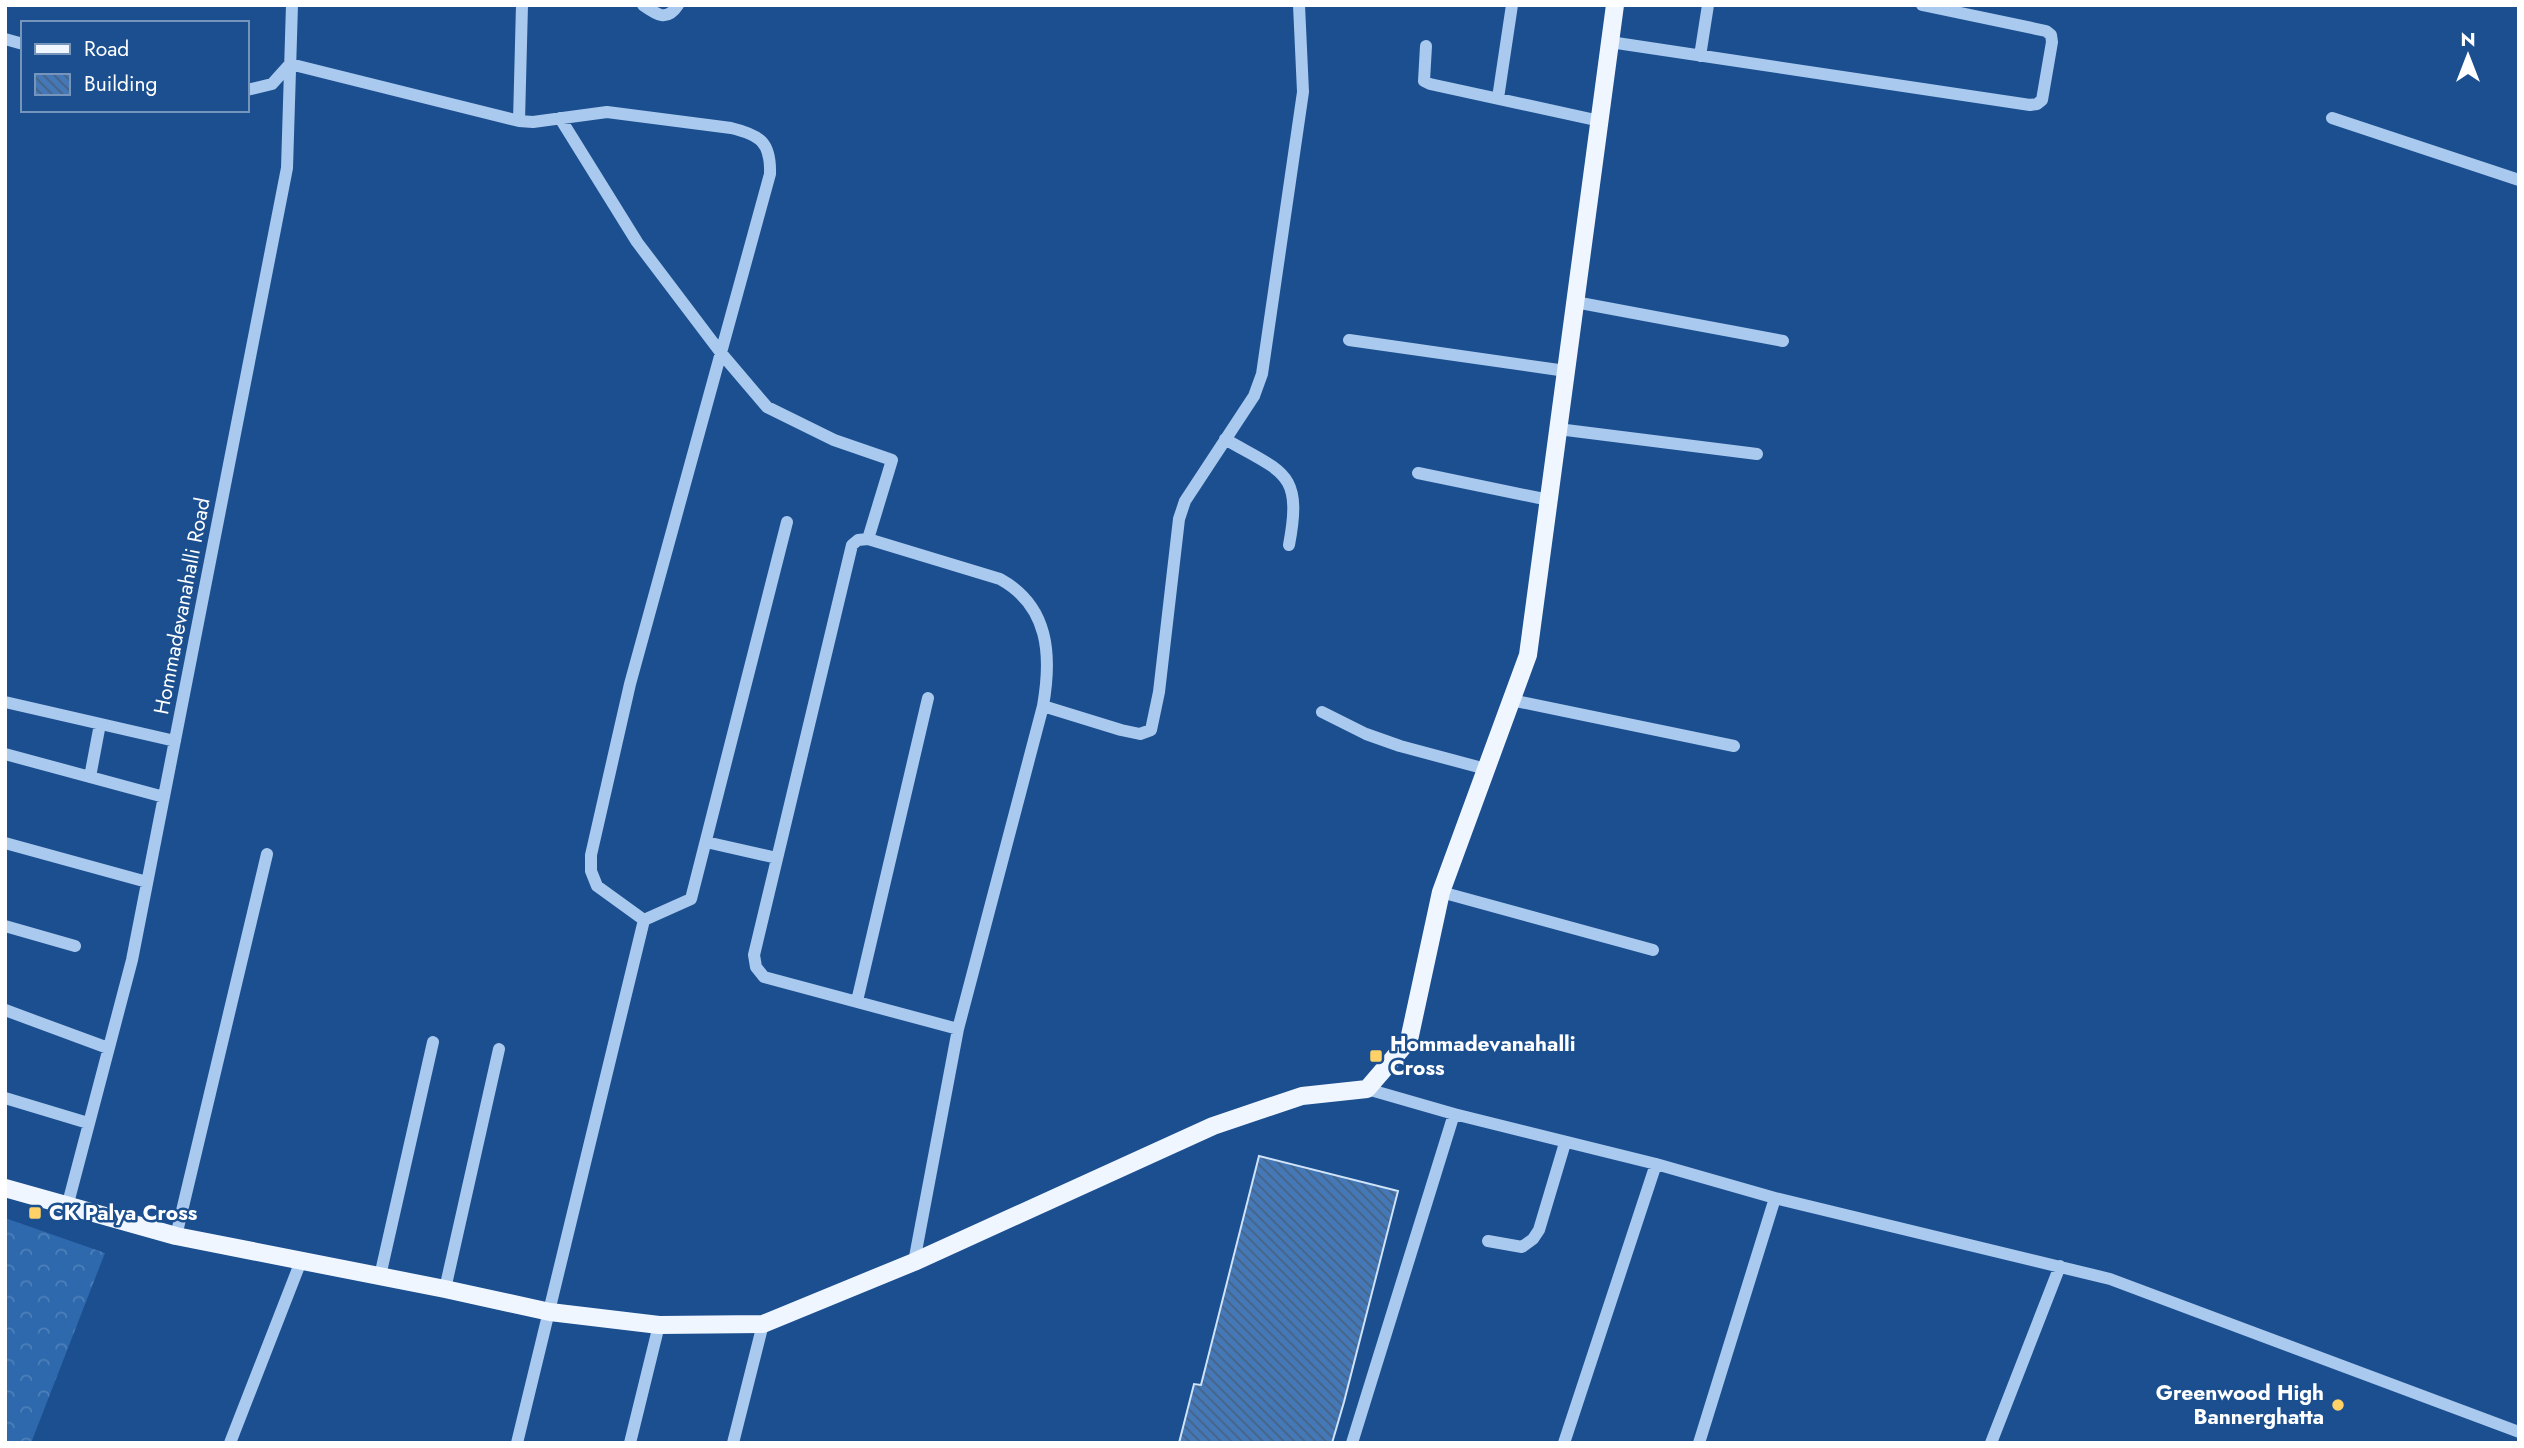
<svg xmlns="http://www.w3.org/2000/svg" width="2524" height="1448" font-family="Jost,sans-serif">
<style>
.forest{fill:url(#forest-crowns)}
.building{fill:url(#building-back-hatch);stroke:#cfe3fa;stroke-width:2}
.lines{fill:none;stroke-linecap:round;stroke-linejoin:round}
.minor{stroke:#a9c9ee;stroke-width:12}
.major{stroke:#f0f6ff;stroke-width:18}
.poi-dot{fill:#ffd166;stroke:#1b4f8f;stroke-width:2.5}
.labels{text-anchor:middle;stroke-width:5;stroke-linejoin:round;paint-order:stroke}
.street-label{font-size:21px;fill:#fff;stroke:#1b4f8f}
.poi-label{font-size:21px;font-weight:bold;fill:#fff;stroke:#1b4f8f;text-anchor:start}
</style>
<defs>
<pattern id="forest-crowns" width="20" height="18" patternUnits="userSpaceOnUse" patternTransform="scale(1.75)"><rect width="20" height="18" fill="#2e69ad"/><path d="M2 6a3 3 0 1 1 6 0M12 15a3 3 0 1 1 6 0" fill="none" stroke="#4d80b9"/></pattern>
<pattern id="building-back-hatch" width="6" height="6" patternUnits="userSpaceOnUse" patternTransform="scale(1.75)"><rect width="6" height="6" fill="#4478b7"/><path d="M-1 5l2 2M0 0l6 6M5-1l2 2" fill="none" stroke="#486282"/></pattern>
</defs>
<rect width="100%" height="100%" fill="#1b4f8f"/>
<path class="forest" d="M5 1218 105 1253 31 1443H5Z"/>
<path class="building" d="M1259 1156 1398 1191 1344 1402 1332 1443H1179L1194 1384 1201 1385Z"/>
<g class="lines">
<path class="minor" d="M643 5C657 15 667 22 678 5
M5 39 23 44
M1610 42 2030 105 2037 104 2042 100 2052 42 2051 35 2046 31 1922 5
M1426 46 1424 81 1430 84 1600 121
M1700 56 1708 5
M247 90 272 84 290 64 519 121 533 122 607 112 731 128C760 135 771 142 770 174L630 684 591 855V871L597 886 644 920
M1498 98 1512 5
M560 118 637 242 721 353 767 407 834 440 892 460 868 539
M2332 118 2519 180
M519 121 522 5
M1575 302 1783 341
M1349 340 1566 371
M1558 429 1757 454
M1225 439C1283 473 1303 471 1289 545
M1418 473 1549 500
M1511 700 1734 746
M5 702 175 741
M1043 706 1121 730 1140 734 1151 730 1159 692 1179 519 1185 501 1254 396 1262 374 1303 92 1299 5
M1322 712 1366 734 1400 746 1486 769
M5 754 164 797
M90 777 100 724
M706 842 777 858
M5 843 147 882
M1441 892 1653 950
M644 920 691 899 787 522
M5 926 75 946
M857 1001 928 698
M5 1010 108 1048
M1367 1089 1454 1114 1656 1164 1775 1198 2110 1279 2519 1432
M5 1098 88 1123
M67 1207 132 960 287 168 292 5
M176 1236 267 854
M1488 1241 1522 1247 1533 1239 1539 1230 1565 1143
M914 1262 958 1029 1043 706C1052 655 1049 606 1000 579L868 539 858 540 852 545 754 955 756 967 764 977 958 1029
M380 1276 433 1042
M445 1289 499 1049
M230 1443 301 1261
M517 1443 644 920
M630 1443 659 1325
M733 1443 763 1324
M1352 1443 1454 1114
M1564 1443 1656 1164
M1699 1443 1775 1198
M1991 1443 2060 1266"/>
<path class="major" d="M5 1188 176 1236 445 1289 550 1312 659 1325 763 1324 914 1262 1213 1126 1302 1096 1367 1089 1409 1040 1441 892 1528 655 1615 5"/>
</g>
<g class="poi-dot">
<rect x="1369" y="1049" width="14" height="14" rx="3.5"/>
<rect x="28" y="1206" width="14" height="14" rx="3.5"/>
<circle cx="2338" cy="1405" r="7"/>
</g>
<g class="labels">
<g class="street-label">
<text transform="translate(182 606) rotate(-79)" y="7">Hommadevanahalli Road</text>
</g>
<g class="poi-label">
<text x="1390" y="1051">Hommadevanahalli<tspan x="1390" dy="24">Cross</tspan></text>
<text x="49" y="1220">CK Palya Cross</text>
<text x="2324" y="1400" text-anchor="end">Greenwood High<tspan x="2324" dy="24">Bannerghatta</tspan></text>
</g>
</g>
<rect width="2524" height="1448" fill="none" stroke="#ffffff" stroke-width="14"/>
<rect x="21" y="21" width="228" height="91" fill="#1b4f8f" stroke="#7695bc" stroke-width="2"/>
<rect x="35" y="44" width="35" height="10" fill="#f0f6ff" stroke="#7695bc" stroke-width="2"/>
<text x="84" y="56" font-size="21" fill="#ffffff">Road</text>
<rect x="35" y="74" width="35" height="21" fill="url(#building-back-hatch)" stroke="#7695bc" stroke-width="2"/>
<text x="84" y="91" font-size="21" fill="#ffffff">Building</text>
<g transform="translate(2468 56)" stroke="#1b4f8f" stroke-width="5" paint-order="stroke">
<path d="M0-5L12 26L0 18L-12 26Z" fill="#ffffff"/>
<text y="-10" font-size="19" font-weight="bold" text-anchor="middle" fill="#ffffff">N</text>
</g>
</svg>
